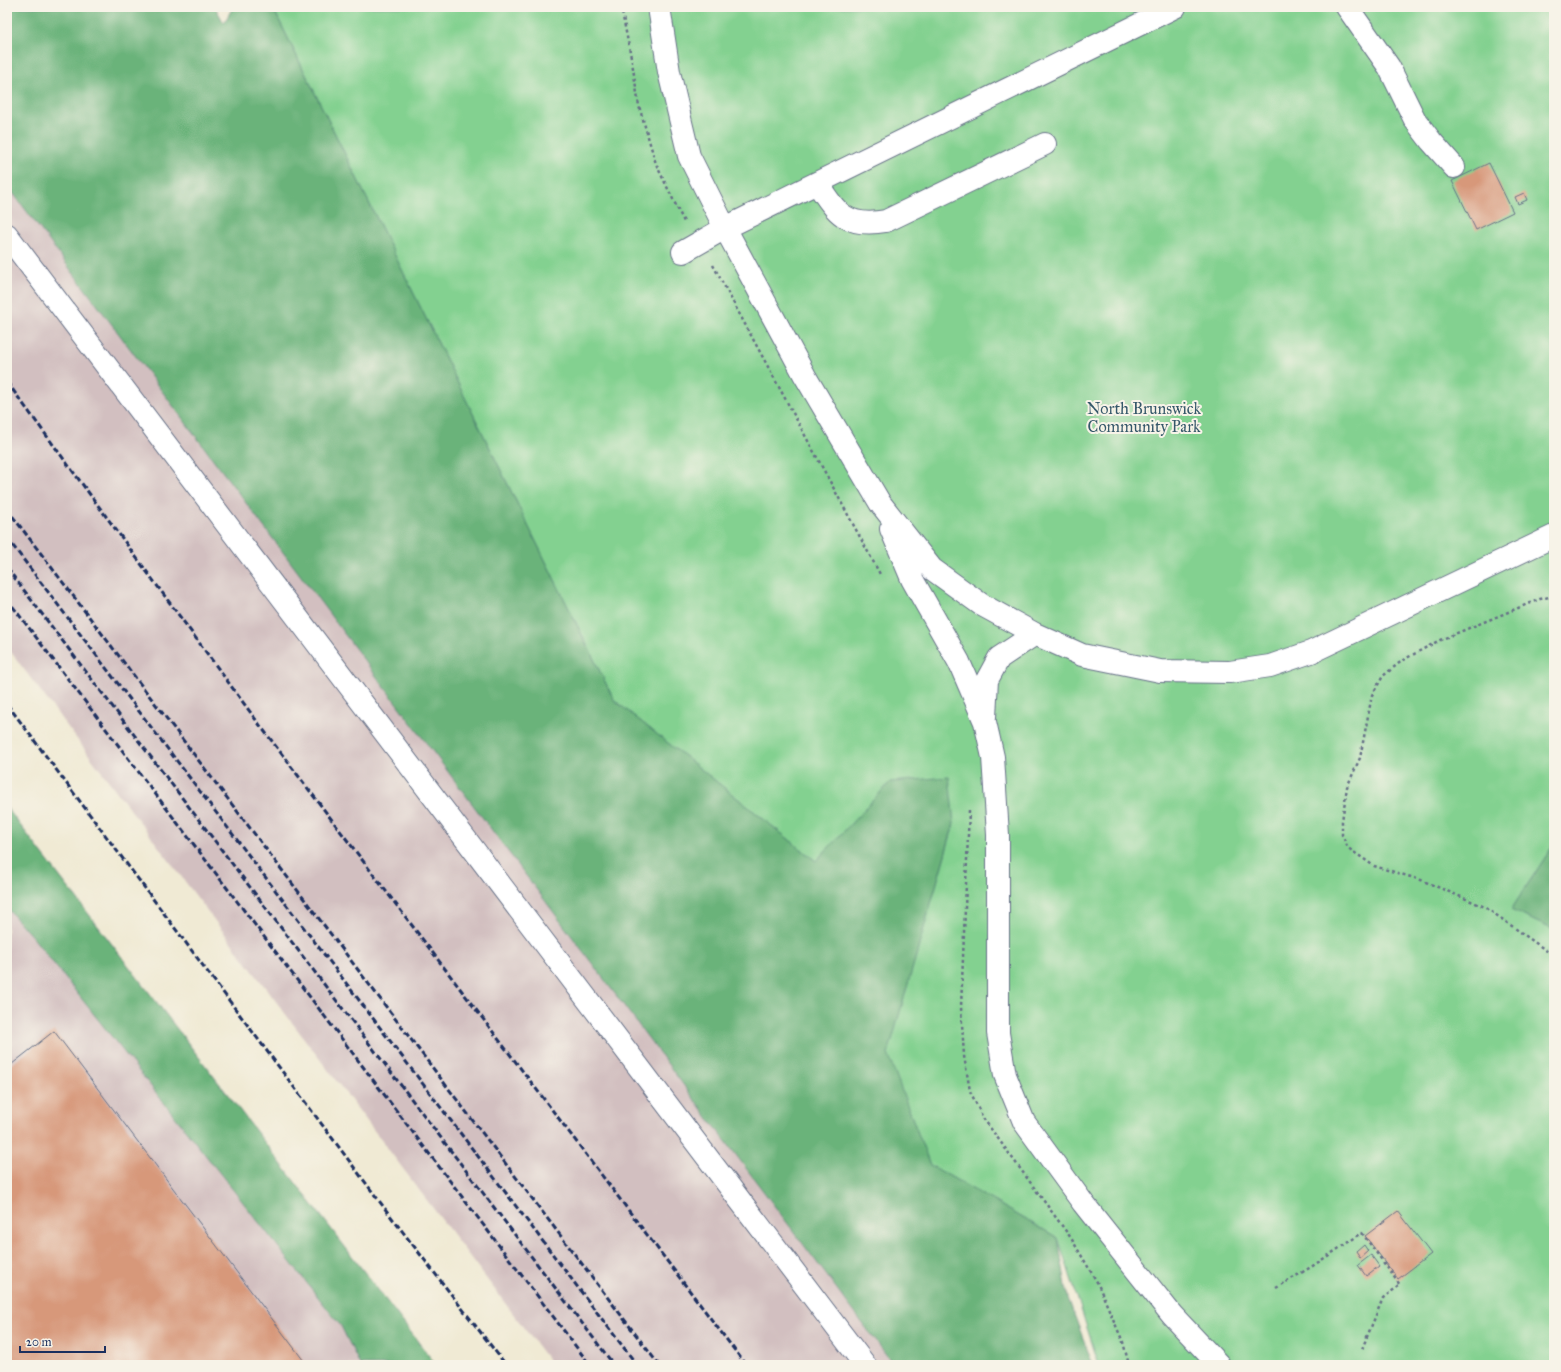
<svg xmlns="http://www.w3.org/2000/svg" width="1561" height="1372" font-family="'IM FELL Great Primer',serif">
<style>
.industrial{fill:#d2bfc0}
.green{fill:#83d190;stroke:#4f8077}
.forest{fill:#6ab37a;stroke:#42716c}
.building{fill:#d7987a}
.lines{fill:none;stroke-linecap:round;stroke-linejoin:round}
.minor-casing{stroke:#667087;stroke-width:24}
.path{stroke:#667087;stroke-width:2.5;stroke-dasharray:3 3;stroke-linecap:butt}
.minor{stroke:#fff;stroke-width:22}
.rail{stroke:#1b2f5e;stroke-width:3;stroke-dasharray:6 3;stroke-linecap:butt}
.labels{text-anchor:middle;stroke-width:4;stroke-linejoin:round;paint-order:stroke}
.park-label{font-size:16px;fill:#35586a;stroke:#f7f3e8}
</style>
<rect width="100%" height="100%" fill="#f7f3e8"/>
<filter id="ink" filterUnits="userSpaceOnUse"><feTurbulence type="fractalNoise" baseFrequency=".025" numOctaves="2"/><feDisplacementMap in="SourceGraphic" scale="8" xChannelSelector="R" yChannelSelector="G"/><feConvolveMatrix kernelMatrix="1 2 1 2 8 2 1 2 1" color-interpolation-filters="sRGB"/></filter>
<filter id="wash" filterUnits="userSpaceOnUse"><feTurbulence type="fractalNoise" baseFrequency=".012" numOctaves="4" result="noise"/><feDisplacementMap in="SourceGraphic" scale="16" xChannelSelector="R" yChannelSelector="G"/><feGaussianBlur stdDeviation="0.9" result="paint"/><feColorMatrix in="noise" values="0 0 0 0 0 0 0 0 0 0 0 0 0 0 0 0 0 1.4 0 .05"/><feComposite in="paint" operator="in"/></filter>
<g filter="url(#wash)">
<rect width="100%" height="100%" fill="#f0ead4"/>
<path class="industrial" d="M7 185 894 1365H552L7 647Z
M7 908 35 940 341 1326 360 1365H7Z"/>
<path class="green" d="M283 7H1554V844L1511 910 1554 930V1365H1099L1058 1238 930 1165 887 1054 954 824 890 783 816 861 614 700 275 12Z"/>
<path class="forest" d="M7 7H215L224 23 233 7H268L275 12 614 700 816 861 890 782 949 777 954 823 888 1054 930 1165 1058 1238 1068 1298 1093 1365H894L7 185Z
M7 808 436 1365H360L341 1326 35 940 7 908Z
M1554 844V930L1511 910Z"/>
<g id="blocks">
<path class="building" d="M1489 163 1513 212 1476 230 1452 181Z
M1524 193 1527 200 1518 204 1515 197Z
M54 1031 307 1365H7V1068Z
M1398 1211 1431 1254 1398 1279 1365 1236Z
M1364 1245 1368 1251 1360 1258 1356 1252Z
M1371 1255 1379 1266 1366 1276 1358 1265Z"/>
</g>
</g>
<g filter="url(#ink)">
<use href="#blocks" fill-opacity="0" stroke="#667087" stroke-width="1"/>
<g class="lines">
<defs>
<path id="minor" d="M659 7 669 72 689 156 725 228 805 376 880 503 932 569 982 605 1035 634 1082 655 1160 671 1230 672 1270 666 1311 652 1554 536
M1347 7 1389 67 1415 120 1431 141 1454 167
M817 183C837 214 847 228 886 221L1045 144
M7 235 865 1365
M683 252 725 228 1175 7
M891 529 912 579 959 662 985 722 993 757 998 835V1033L1005 1075 1024 1122 1083 1203 1172 1315 1219 1365
M985 717 987 680 999 658 1035 634"/>
</defs>
<use href="#minor" class="minor-casing"/>
<path class="path" d="M621 7 632 62 639 106 656 164 684 222
M713 265 881 576
M1554 596 1540 599 1440 640 1403 660 1383 676 1372 695 1360 758 1347 787 1342 821V835L1348 848 1374 866 1421 880 1485 907 1554 956
M969 810 961 1007 964 1056 970 1091 983 1118 1071 1238 1097 1282 1123 1342 1129 1365
M1276 1288 1311 1267 1362 1233 1400 1285 1383 1298 1362 1349"/>
<use href="#minor" class="minor"/>
<path class="rail" d="M7 382 262 728 746 1365
M7 509 659 1365
M7 538 637 1365
M7 568 614 1365
M7 599 590 1365
M7 704 392 1218 506 1365"/>
</g>
</g>
<g class="labels">
<g class="park-label">
<text x="1144" y="414">North Brunswick<tspan x="1144" dy="18">Community Park</tspan></text>
</g>
</g>
<rect width="1561" height="1372" fill="none" stroke="#f7f3e8" stroke-width="24"/>
<path d="M20 1346v6h85v-6" fill="none" stroke="#1b2f5e" stroke-width="2"/>
<text x="26" y="1346" font-size="12" fill="#1b2f5e" stroke="#f7f3e8" stroke-width="3" paint-order="stroke">20 m</text>
</svg>
